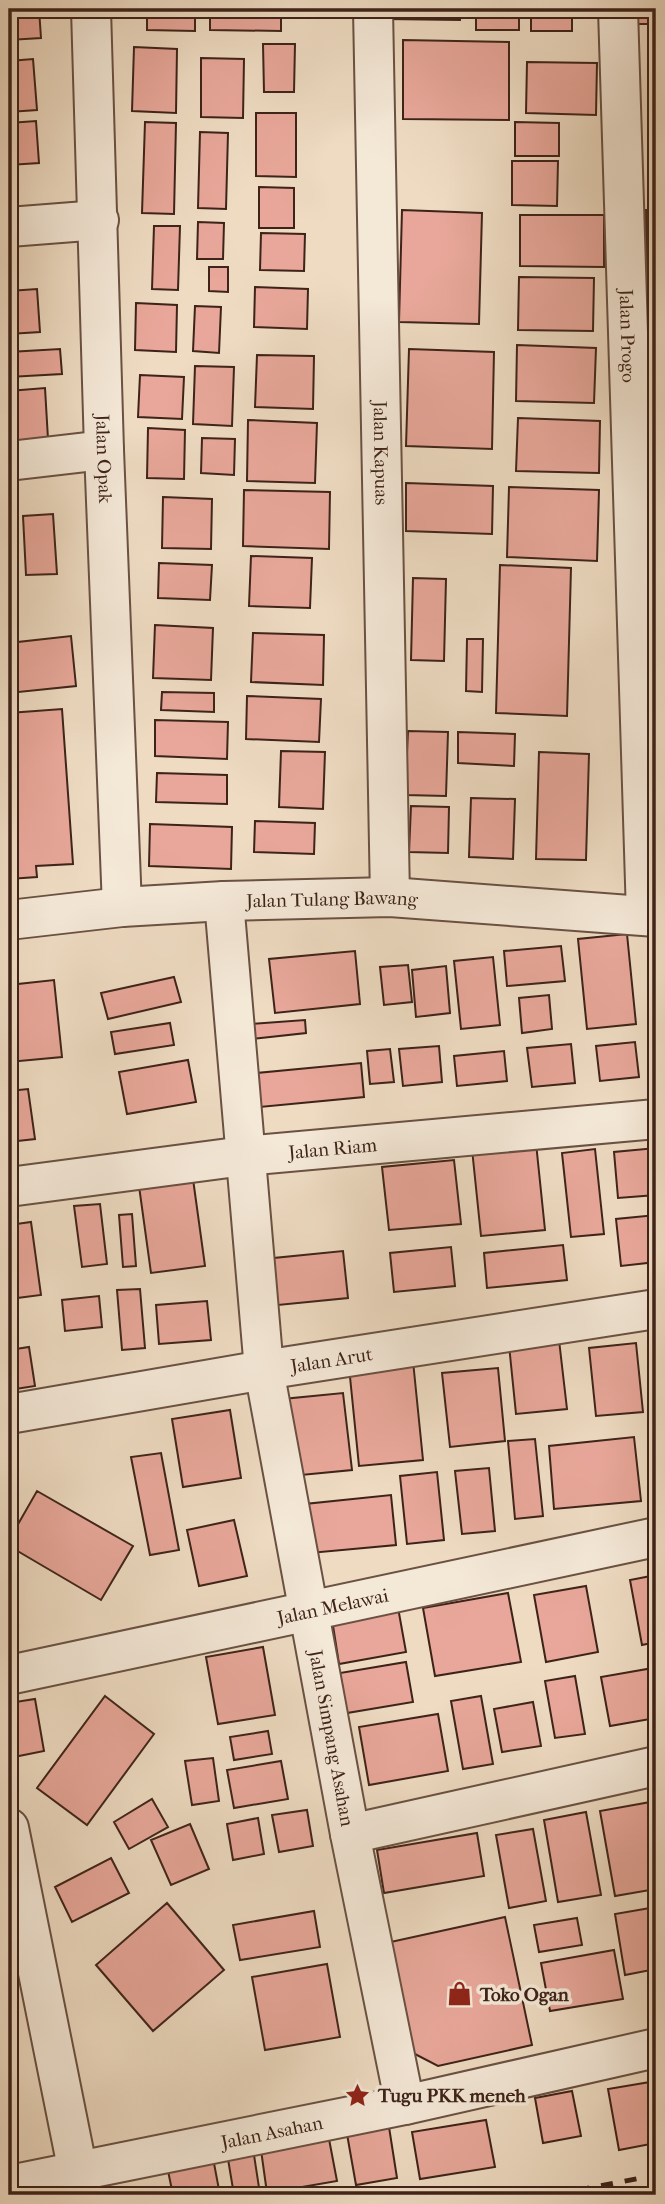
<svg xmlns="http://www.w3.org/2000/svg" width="665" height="2204" font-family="'IM FELL French Canon',serif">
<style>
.building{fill:#e8a79a;stroke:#3e2319;stroke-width:2}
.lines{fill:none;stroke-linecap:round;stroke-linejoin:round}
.minor-casing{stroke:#6a5143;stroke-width:42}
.minor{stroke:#f4e8d7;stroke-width:38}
.rail{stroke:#3e2319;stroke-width:5;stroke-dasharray:12 12;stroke-linecap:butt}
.labels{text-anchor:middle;stroke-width:7;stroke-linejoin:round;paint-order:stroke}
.street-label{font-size:19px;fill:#3e2319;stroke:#f4e8d7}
.poi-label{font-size:19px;font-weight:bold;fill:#3e2319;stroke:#f4e8d7;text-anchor:start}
</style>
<rect width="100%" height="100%" fill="#eedbc2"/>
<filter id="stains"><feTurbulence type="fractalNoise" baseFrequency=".00286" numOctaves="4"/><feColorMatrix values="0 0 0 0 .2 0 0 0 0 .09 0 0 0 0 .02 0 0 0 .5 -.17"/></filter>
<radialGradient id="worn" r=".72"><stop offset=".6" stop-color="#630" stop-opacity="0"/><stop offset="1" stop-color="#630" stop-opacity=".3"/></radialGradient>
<path class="building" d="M9 9H39L41 38 9 40Z
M147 9H195V31L147 30Z
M210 9H281V31L210 30Z
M386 9H461L460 20 386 19Z
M476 9H519V30H476Z
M531 9H572V31H531Z
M637 9H656V24H637Z
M403 40 509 42V120L403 119Z
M263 44H295L294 92H264Z
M134 47 177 49 176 113 132 111Z
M201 58 244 59 243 118 201 117Z
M33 59 37 110 9 112V61Z
M527 62 597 63 596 115 526 113Z
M648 94H656V182L648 181Z
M256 113H296V177L256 176Z
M36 121 39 163 9 165V123Z
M145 122 176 123 174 214 142 213Z
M515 122 559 123V156H515Z
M200 132 228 133 226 209 198 208Z
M512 161H558L557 206 512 205Z
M259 187 294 188V228H259Z
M402 210 482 213 479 324 399 322Z
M646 210H656V281H646Z
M520 215H604V267L520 266Z
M198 222 224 223 223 259H197Z
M154 226H180L178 290 152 289Z
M261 233 305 234 304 271 260 270Z
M209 267H228V292L209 291Z
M519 277 594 278 593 331 518 330Z
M255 287 308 289 307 329 254 327Z
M37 289 40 332 9 334V291Z
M136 303 177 305 176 352 135 350Z
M195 306 221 307 219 353 193 351Z
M517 345 596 348 594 403 516 401Z
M60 349 62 374 9 377V352Z
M409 349 494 352 492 449 406 446Z
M257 355 314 356 313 409 255 407Z
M195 366 234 367 232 426 193 424Z
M140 375 184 377 182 419 138 417Z
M45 388 48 439 9 441V391Z
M518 418 600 421 599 473 516 471Z
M248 420 317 423 315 483 247 481Z
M148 428 185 430 184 479 147 478Z
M202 438 235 439 234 475 201 473Z
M406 483 493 486 492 534 406 531Z
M509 487 599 490 597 561 507 557Z
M244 490 330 492 329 549 243 546Z
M163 497 212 499 211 549 162 548Z
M53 514 57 574 26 575 23 516Z
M251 556 312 558 310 608 249 606Z
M159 563 212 565 210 600 158 598Z
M500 565 571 568 567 716 496 713Z
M413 578 446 579 444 661 411 660Z
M155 625 213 628 211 680 153 678Z
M253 633 324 635 323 685 251 682Z
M71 636 76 686 9 693V643Z
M467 639H483L482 692 466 691Z
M162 692 214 693V712L161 710Z
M247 696 321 699 319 742 246 739Z
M62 709 73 864 36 866 37 877 9 879V713Z
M155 720 228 722 227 759 155 756Z
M408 731 448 732 446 796 405 795Z
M458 732 515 734 514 766 458 763Z
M281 751 325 752 323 809 279 807Z
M539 752 589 754 586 860 536 859Z
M157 773 227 775V804L156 802Z
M471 798 515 799 513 859 469 857Z
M411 806 449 807 448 853 409 852Z
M255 821 315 823 314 854 254 852Z
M150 824 232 827 231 869 149 866Z
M627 934 636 1024 587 1029 578 939Z
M561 946 565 981 507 986 504 951Z
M355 951 360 1004 275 1013 269 959Z
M493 957 500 1025 461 1029 454 961Z
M408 965 412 1002 384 1005 380 967Z
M446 966 450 1013 416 1017 412 970Z
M650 971H656V1030H655Z
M174 977 181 1002 108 1019 101 993Z
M54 980 62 1057 9 1062V985Z
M549 995 552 1029 522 1033 519 998Z
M305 1020 306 1033 252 1039 251 1024Z
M170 1023 174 1045 115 1054 111 1032Z
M635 1042 639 1077 600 1081 596 1046Z
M571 1044 575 1083 532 1087 527 1048Z
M439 1046 442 1082 403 1086 399 1049Z
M390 1049 394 1082 370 1084 367 1051Z
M504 1051 507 1081 457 1086 454 1056Z
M188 1060 196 1102 127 1114 119 1072Z
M361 1063 364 1097 260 1107 257 1073Z
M28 1089 35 1139 9 1142V1091Z
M536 1143 545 1230 481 1236 472 1149Z
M656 1148V1195L618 1198 614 1152Z
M595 1149 604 1234 571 1237 562 1153Z
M454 1160 461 1224 389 1230 382 1167Z
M193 1179 205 1266 151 1273 139 1186Z
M100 1204 107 1264 82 1267 74 1206Z
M132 1214 136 1266 123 1267 119 1215Z
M656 1215V1262L621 1266 616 1219Z
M31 1222 41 1295 9 1299V1225Z
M563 1245 567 1280 487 1288 484 1253Z
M451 1247 455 1286 394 1292 390 1253Z
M343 1251 348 1298 268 1306 264 1259Z
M140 1289 145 1348 122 1350 117 1290Z
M99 1296 102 1327 65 1331 62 1300Z
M207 1301 211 1340 159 1344 156 1305Z
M559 1340 567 1409 516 1414 509 1345Z
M636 1343 643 1412 596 1416 589 1348Z
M29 1347 35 1386 9 1390V1350Z
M413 1361 423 1460 359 1466 349 1367Z
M498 1368 505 1441 450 1447 442 1373Z
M343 1393 352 1470 291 1476 283 1399Z
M230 1410 241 1478 183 1487 172 1419Z
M634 1437 641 1501 554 1509 549 1446Z
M535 1439 543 1516 515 1519 508 1441Z
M161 1453 179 1550 150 1555 131 1457Z
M489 1468 495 1531 462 1534 455 1471Z
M437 1472 444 1540 407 1544 400 1476Z
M37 1491 133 1546 101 1600 9 1546V1540Z
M391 1495 396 1545 310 1553 305 1504Z
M234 1520 247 1576 199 1586 187 1530Z
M656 1575V1642L642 1645 630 1580Z
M9 1576 18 1625 9 1626Z
M586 1586 598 1652 546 1662 534 1595Z
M508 1593 521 1662 435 1676 423 1608Z
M397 1602 406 1652 339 1664 331 1613Z
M263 1647 275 1715 218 1724 206 1657Z
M406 1662 413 1702 347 1713 340 1673Z
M653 1668 656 1684V1718L610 1726 601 1677Z
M575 1676 585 1734 555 1738 545 1681Z
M105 1696 154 1734 87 1825 37 1788Z
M481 1696 493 1764 463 1769 451 1701Z
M35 1699 44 1751 9 1758V1703Z
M533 1702 541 1746 502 1752 494 1709Z
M438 1714 448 1771 369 1785 359 1727Z
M268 1731 272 1754 234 1760 230 1737Z
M213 1758 219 1801 192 1805 185 1761Z
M281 1761 288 1799 234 1808 227 1770Z
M152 1799 168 1827 129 1849 114 1822Z
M656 1801V1889L615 1896 600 1811Z
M307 1810 313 1846 279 1852 272 1815Z
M586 1812 601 1895 558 1902 544 1820Z
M258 1818 264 1854 233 1860 227 1824Z
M190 1824 209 1869 171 1885 151 1840Z
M533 1829 546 1901 509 1908 496 1835Z
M477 1833 484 1876 384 1893 377 1850Z
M111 1858 129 1893 72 1922 55 1887Z
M167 1903 224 1970 153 2031 96 1965Z
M656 1907V1969L625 1975 615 1914Z
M314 1911 320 1947 240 1960 233 1925Z
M505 1917 532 2045 438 2066 411 2052 386 1943Z
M577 1918 582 1945 539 1952 534 1925Z
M614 1950 623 1999 550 2011 541 1963Z
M327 1964 340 2037 265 2050 252 1977Z
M656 2081V2143L619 2150 608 2089Z
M572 2091 581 2136 543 2143 535 2098Z
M486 2120 495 2167 420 2179 412 2132Z
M389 2127 397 2178 356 2185 347 2134Z
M329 2139 337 2181 267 2193 261 2150Z
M252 2142 260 2194 234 2195 226 2147Z
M213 2158 220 2195H173L167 2166Z"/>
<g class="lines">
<defs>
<g id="minor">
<path id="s1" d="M91 9 104 450 122 907"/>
<path id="s2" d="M373 9 390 897"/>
<path id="s3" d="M618 9 646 915"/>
<path d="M9 227 99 220"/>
<path d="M9 461 104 450"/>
<path id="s4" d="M224 901 264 1370 350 1834 405 2105"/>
<path id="s5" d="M9 920 122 907 224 901 390 897 656 917"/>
<path id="s6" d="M9 1187 244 1156 656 1119"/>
<path id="s7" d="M9 1414 264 1370 656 1309"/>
<path id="s8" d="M9 1675 656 1537"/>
<path d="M9 1828 78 2172"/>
<path d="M350 1834 656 1766"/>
<path id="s9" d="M9 2185 405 2105 656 2048"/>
</g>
</defs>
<use href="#minor" class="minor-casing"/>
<use href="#minor" class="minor"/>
<path class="rail" d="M554 2195 656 2175"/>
</g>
<defs>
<symbol id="shop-bare" viewBox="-9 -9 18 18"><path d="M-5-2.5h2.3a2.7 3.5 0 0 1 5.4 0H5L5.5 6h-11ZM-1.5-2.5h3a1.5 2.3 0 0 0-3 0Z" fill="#8f2418" stroke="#f4e8d7" stroke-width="2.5" paint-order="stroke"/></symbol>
<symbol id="sight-bare" viewBox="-9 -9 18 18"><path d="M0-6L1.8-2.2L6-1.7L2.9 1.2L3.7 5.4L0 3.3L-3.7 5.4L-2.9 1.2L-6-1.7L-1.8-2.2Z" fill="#8f2418" stroke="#f4e8d7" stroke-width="2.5" paint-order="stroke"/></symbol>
</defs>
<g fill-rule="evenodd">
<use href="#shop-bare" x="442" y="1976" width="35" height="35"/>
<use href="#sight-bare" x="340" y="2078" width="35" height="35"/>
</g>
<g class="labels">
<g class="street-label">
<text dy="7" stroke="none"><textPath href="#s3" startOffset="327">Jalan Progo</textPath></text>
<text dy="7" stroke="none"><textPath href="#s2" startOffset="444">Jalan Kapuas</textPath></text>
<text dy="7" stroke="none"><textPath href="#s1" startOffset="450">Jalan Opak</textPath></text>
<text dy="7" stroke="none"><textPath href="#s5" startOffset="324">Jalan Tulang Bawang</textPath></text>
<text dy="7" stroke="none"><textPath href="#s6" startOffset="326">Jalan Riam</textPath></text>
<text dy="7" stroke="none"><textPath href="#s7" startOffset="327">Jalan Arut</textPath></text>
<text dy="7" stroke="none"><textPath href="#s8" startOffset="331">Jalan Melawai</textPath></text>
<text dy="7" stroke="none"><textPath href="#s4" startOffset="845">Jalan Simpang Asahan</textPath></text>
<text dy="7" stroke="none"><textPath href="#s9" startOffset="268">Jalan Asahan</textPath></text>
</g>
<g class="poi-label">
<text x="480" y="2001">Toko Ogan</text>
<text x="378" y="2102">Tugu PKK meneh</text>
</g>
</g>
<rect width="665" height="2204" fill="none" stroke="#eedbc2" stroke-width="35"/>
<rect x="10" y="10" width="644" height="2183" fill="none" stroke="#3e2319" stroke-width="3.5"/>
<rect x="18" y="18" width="630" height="2169" fill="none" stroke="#3e2319" stroke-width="2"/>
<rect width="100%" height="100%" filter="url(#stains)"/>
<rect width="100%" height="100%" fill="url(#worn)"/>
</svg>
